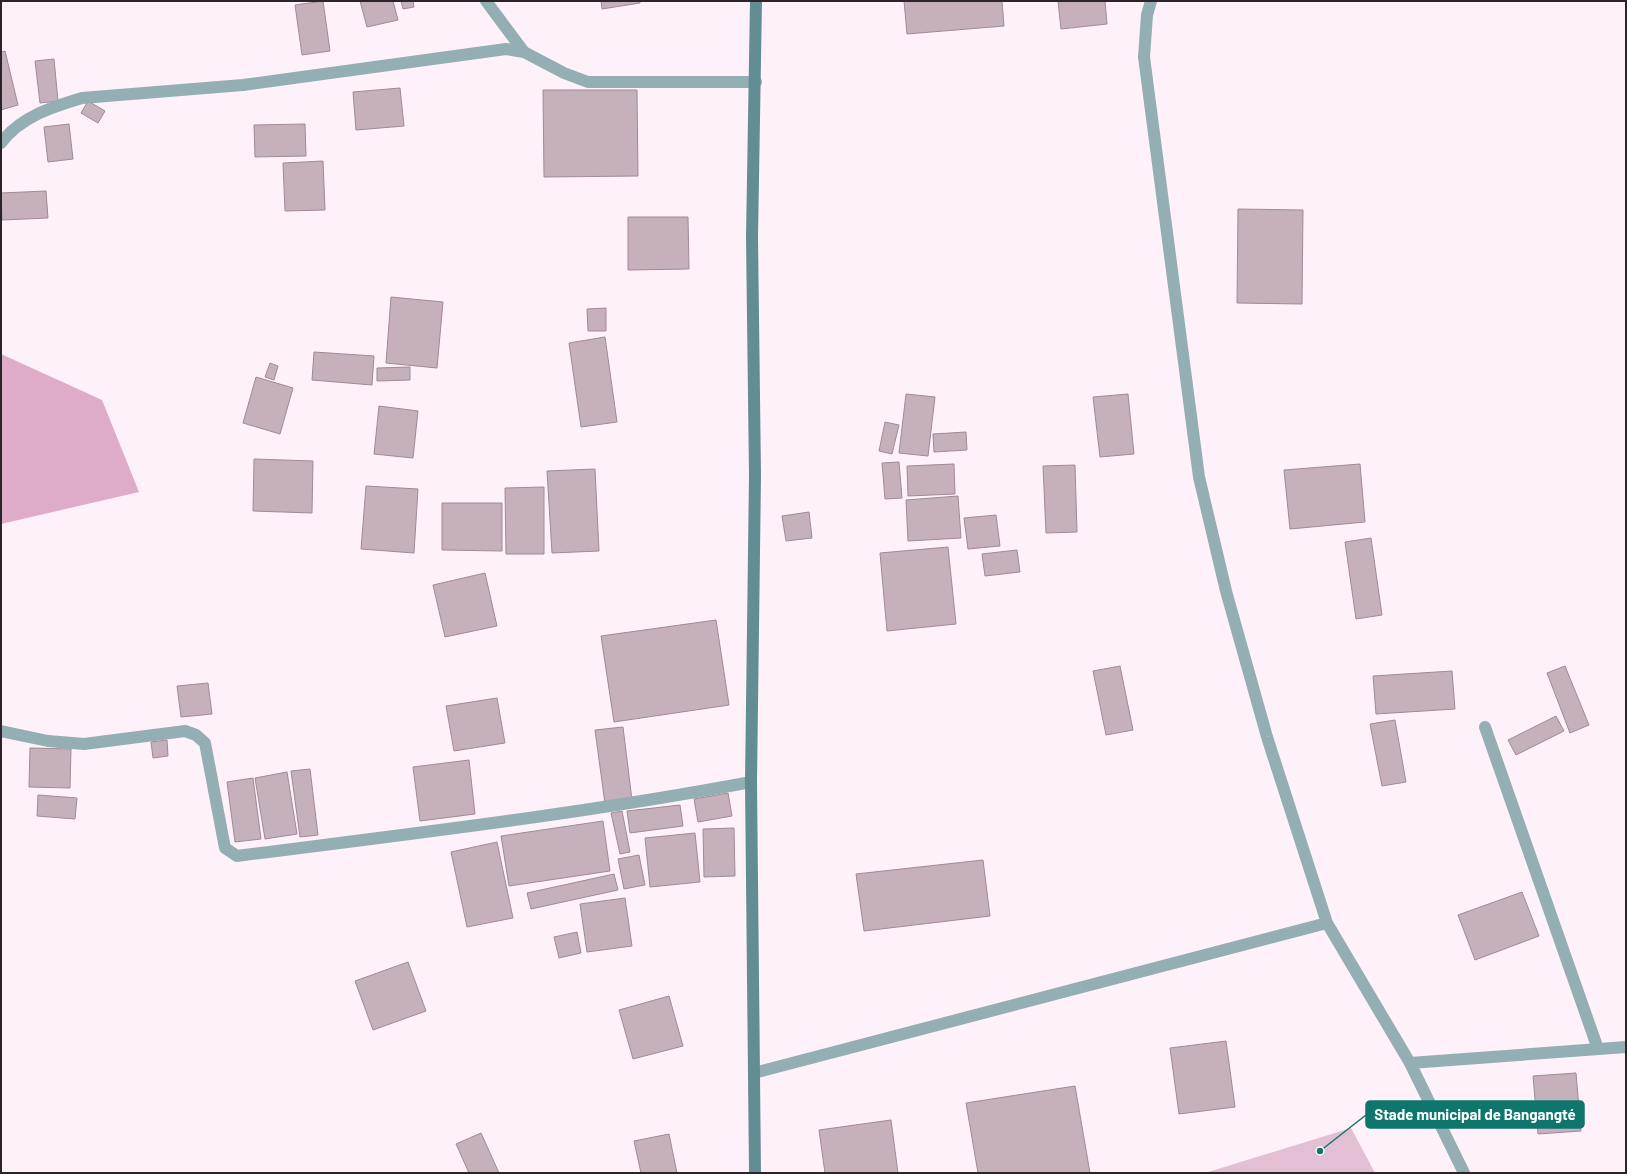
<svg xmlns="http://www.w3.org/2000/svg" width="1627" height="1174" font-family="Barlow,sans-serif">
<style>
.green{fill:#e3bfd4}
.forest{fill:#deacc9}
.building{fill:#c5b0bc;stroke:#9f8a96}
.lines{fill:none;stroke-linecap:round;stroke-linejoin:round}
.street{stroke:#93afb3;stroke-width:12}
.secondary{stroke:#628d92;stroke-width:12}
.leader{fill:none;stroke:#0f766e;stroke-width:1.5}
.callout-dot{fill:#0f766e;stroke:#fff;stroke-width:1.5}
.callout{fill:#0f766e;stroke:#0f766e;stroke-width:1.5}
.callout-label{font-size:15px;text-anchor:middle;font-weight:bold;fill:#fff}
</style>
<rect width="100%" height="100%" fill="#fff1f9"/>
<path class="green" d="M1351 1128 1375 1173H1205Z"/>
<path class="forest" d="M1 354 102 400 139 492 1 524Z"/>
<path class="building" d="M323 1 330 51 302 55 295 5Z
M360 1H393L398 20 367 27Z
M401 1H413L414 7 403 9Z
M601 1H640V3L602 9Z
M904 1H1002L1004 26 907 34Z
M1058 1H1105L1107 24 1061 29Z
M5 51 18 105 1 110V52Z
M54 59 58 101 40 103 35 61Z
M400 88 404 126 356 130 353 92Z
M543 90H637L638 176 544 177Z
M88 101 105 111 98 123 81 113Z
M69 124 73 159 48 162 44 127Z
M305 124 306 156 255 157 254 125Z
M323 161 325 210 285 211 283 163Z
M46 191 48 218 2 220 1 193Z
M1238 209 1303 210 1302 304 1237 303Z
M628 217H688L689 269 628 270Z
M391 297 443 302 437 368 386 363Z
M606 308V331H588L587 309Z
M605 337 617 422 581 427 569 343Z
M314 352 374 356 372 385 312 380Z
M270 363 278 366 274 380 265 377Z
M410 367V380L377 381V368Z
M256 377 293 388 280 434 243 423Z
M906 394 935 397 928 456 899 453Z
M1128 394 1134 454 1100 457 1093 397Z
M379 406 418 411 413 458 374 454Z
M885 422 899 425 892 454 879 451Z
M966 432 967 450 934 452 933 434Z
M254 459 313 461 312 513 253 511Z
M899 462 902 498 885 499 882 463Z
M954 464 955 494 908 496 907 466Z
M1360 464 1365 522 1290 529 1284 470Z
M1075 465 1077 532 1046 533 1043 466Z
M595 469 599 551 552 553 547 471Z
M366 486 418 489 414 553 361 549Z
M544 487V554H506L505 488Z
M958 496 961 538 908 541 906 500Z
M442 503H502V551L442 550Z
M809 512 812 538 786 541 782 516Z
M996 515 1000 546 968 549 964 518Z
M1371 538 1382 615 1356 619 1345 542Z
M948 547 956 624 887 631 880 553Z
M1017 550 1020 572 985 576 982 554Z
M485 573 497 626 445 637 433 585Z
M716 620 729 705 614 722 601 636Z
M1120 666 1133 730 1106 735 1093 671Z
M1565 666 1589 725 1570 733 1547 673Z
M1452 671 1455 709 1376 714 1373 676Z
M208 683 212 714 181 717 177 686Z
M497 698 505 743 454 751 446 706Z
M1556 716 1564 731 1516 755 1508 740Z
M1395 720 1406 782 1382 786 1370 724Z
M623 727 632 800 605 804 595 730Z
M167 740 168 756 153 758 151 742Z
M30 748 71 749 70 788 29 787Z
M469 760 475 814 420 821 413 767Z
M310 769 318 835 300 837 291 771Z
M287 772 297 834 265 839 255 778Z
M253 778 261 839 235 842 227 782Z
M728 793 732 816 698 822 694 799Z
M38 795 77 798 75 819 37 816Z
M680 805 683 826 630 833 627 811Z
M622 811 630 852 620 854 611 813Z
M603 821 610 871 509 886 501 836Z
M734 828 735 876 704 877 703 829Z
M695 833 700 882 650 887 645 838Z
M497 842 513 918 467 927 451 852Z
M639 855 645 885 624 889 618 859Z
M983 860 990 916 864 931 856 874Z
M614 874 618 890 531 909 527 893Z
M1522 892 1539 936 1475 960 1458 915Z
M625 898 632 946 587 952 580 904Z
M577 932 581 953 559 958 554 937Z
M408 962 426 1011 373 1030 355 981Z
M669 996 683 1046 633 1059 619 1010Z
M1226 1041 1235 1107 1179 1114 1170 1048Z
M1576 1073 1581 1131 1538 1134 1533 1076Z
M1075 1086 1090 1173H978L966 1103Z
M891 1120 898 1173H825L819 1130Z
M481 1133 499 1173H469L456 1144Z
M669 1134 677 1173H641L634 1141Z"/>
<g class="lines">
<path class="street" d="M486 1 524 52
M1151 1 1147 15 1144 57 1199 477 1226 591 1267 737 1327 923 1410 1063 1464 1173
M1 143C20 117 52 107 82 98L243 85 506 49 524 52 564 73 588 82H756
M1485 727 1598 1049
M1 731 48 741 84 744 185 731 196 735 205 743 225 848 237 856C408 834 581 814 751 782
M1410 1063 1626 1047
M754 1073 1327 923"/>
<path class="secondary" d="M755 1173 751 782 755 475 752 237 756 1"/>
</g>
<path class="leader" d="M1320 1151L1366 1115"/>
<circle class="callout-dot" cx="1320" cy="1151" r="4"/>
<rect class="callout" x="1366" y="1101" width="218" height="27" rx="4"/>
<g class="callout-label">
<text x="1475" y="1120">Stade municipal de Bangangté</text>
</g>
<rect width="1627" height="1174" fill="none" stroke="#2d2429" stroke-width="4"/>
</svg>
